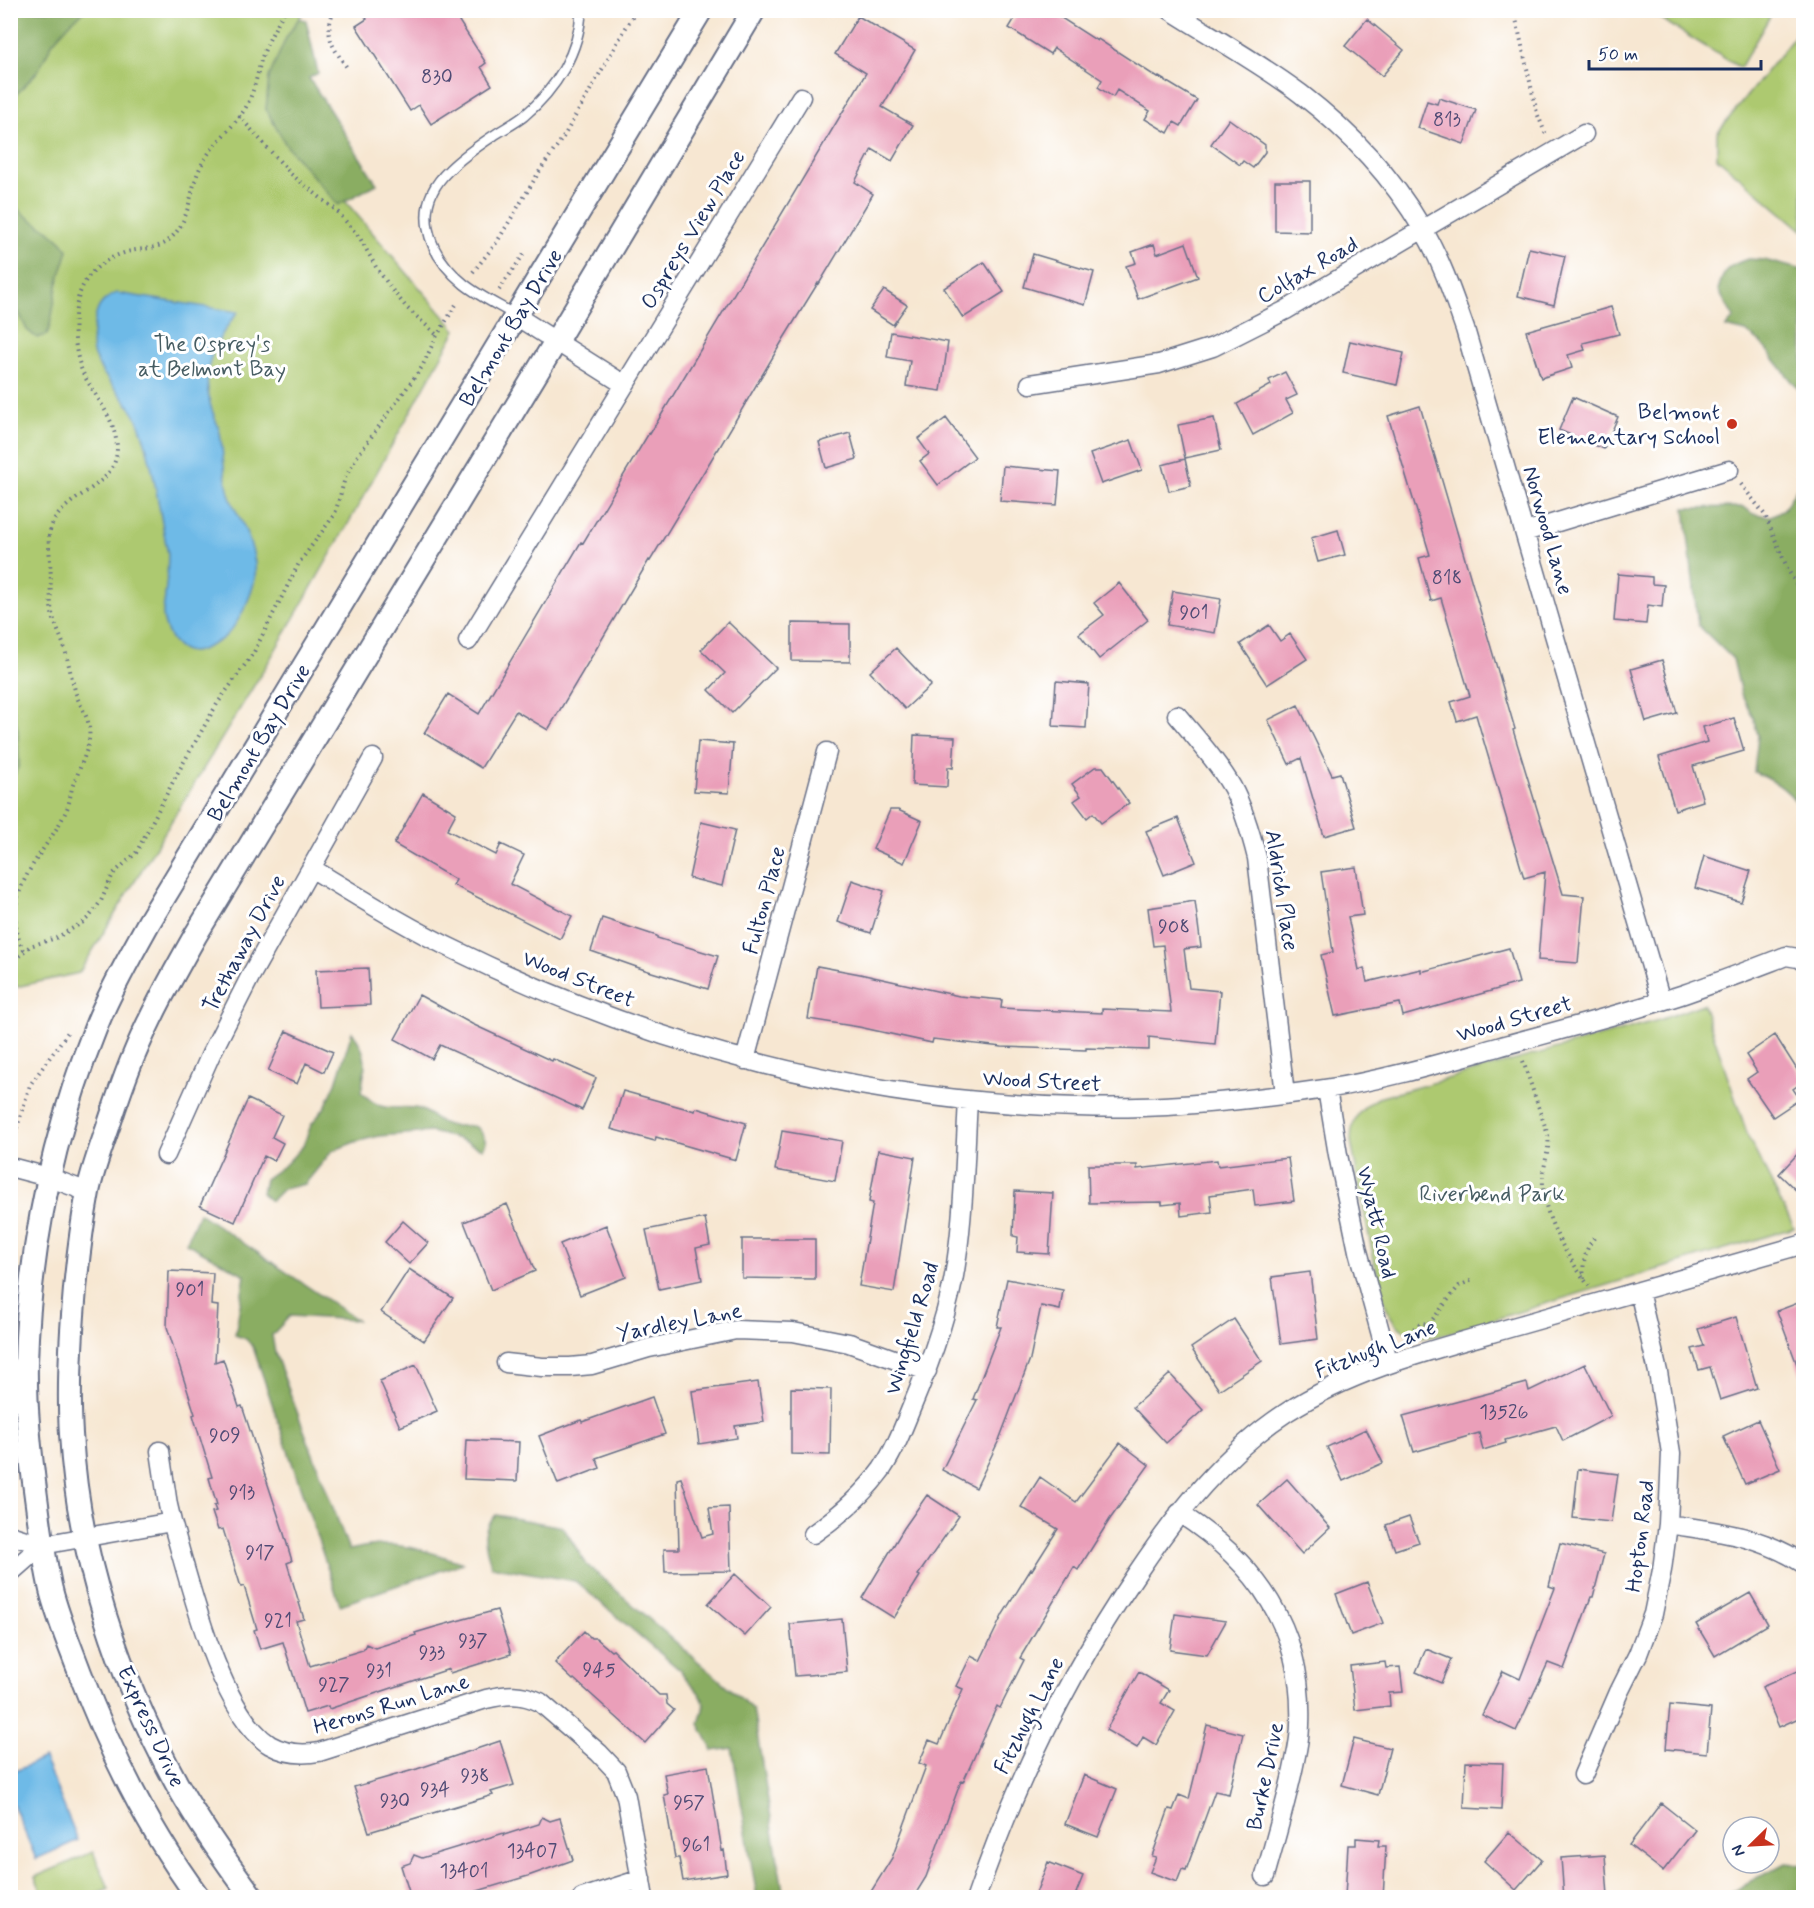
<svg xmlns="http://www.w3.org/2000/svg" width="1814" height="1908" font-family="Mynerve,sans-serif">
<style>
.green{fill:#adc970;stroke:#647c67;stroke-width:1.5}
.forest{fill:#8aad62;stroke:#526e60;stroke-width:1.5}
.water{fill:#6ebae7;stroke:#4474a2;stroke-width:1.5}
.building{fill:#ea9fb9}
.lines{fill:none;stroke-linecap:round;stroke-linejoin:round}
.service-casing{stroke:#686f87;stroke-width:12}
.minor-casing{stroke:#686f87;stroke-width:21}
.tertiary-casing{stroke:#686f87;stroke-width:26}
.path{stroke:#686f87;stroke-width:4;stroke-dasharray:1.5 4.5;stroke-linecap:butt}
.service{stroke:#fff;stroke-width:9}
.minor{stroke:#fff;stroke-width:18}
.tertiary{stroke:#fff;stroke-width:22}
.poi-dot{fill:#c8321e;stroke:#fff;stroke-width:2}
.labels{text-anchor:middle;stroke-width:6;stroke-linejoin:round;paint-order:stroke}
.number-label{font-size:20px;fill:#4f4b75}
.street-label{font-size:22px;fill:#1b2f5e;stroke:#fff}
.park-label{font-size:22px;fill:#475d63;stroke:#fff}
.poi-label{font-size:22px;fill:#1b2f5e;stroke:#fff;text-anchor:end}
</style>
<rect width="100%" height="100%" fill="#fff"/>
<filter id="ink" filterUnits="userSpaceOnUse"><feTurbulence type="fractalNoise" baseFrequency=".0167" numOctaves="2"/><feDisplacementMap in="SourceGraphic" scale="12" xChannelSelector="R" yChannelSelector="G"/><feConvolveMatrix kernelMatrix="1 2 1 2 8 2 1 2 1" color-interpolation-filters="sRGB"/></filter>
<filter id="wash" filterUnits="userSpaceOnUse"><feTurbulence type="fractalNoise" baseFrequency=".008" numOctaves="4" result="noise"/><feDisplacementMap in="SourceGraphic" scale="24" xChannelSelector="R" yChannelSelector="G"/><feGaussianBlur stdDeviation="1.35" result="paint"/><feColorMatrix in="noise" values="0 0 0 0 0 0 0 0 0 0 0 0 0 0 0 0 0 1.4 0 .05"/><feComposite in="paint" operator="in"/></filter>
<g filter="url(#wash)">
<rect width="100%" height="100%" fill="#f7e7d2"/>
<path class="green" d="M17 10 304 11 286 38 266 109 456 330 352 517 269 661 79 973 11 988 10 21Z
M1648 11H1773L1740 68Z
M1803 26V231L1717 158V133Z
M1703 1004 1749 1139 1794 1228 1443 1335C1426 1339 1409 1338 1396 1324 1385 1311 1382 1293 1378 1277 1367 1232 1359 1186 1351 1141 1351 1118 1359 1110 1378 1098L1659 1020Z
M93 1852 109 1888 87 1897H44L35 1877Z"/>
<path class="forest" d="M11 10 85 11 72 21 53 42 38 71 11 100Z
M299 18 306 20 318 73 309 78 377 184 338 205 286 145 266 109 269 77 286 38Z
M10 202C15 206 20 211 25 215 41 227 57 233 68 250 65 261 61 271 58 282 54 300 53 318 47 335L37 338 27 330 11 295Z
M1748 259 1764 260 1803 270V395L1761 343 1746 332 1726 327 1734 318 1718 290C1724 269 1727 266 1748 259Z
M1803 478V815C1795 793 1775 781 1754 772L1758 735 1753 717 1741 694 1733 659 1698 625 1685 508 1744 507 1753 514 1771 516 1784 509Z
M11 699 18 730 19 765 11 782Z
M352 1032C369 1054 366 1066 361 1092 368 1098 376 1106 385 1107 396 1109 408 1106 419 1109 429 1111 435 1122 448 1125 467 1129 477 1117 486 1142L483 1149 459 1139 431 1132 379 1136 355 1142 332 1151 305 1184 283 1189 271 1201 262 1193 265 1179 286 1164 303 1146 311 1125 325 1107 336 1083Z
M199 1213 357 1320 290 1316 272 1335 275 1353 349 1550C359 1548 370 1545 381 1545 409 1544 437 1554 463 1563L340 1605 253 1347 246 1339 235 1335 245 1275 186 1243Z
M496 1515 563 1527 587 1565 753 1709 784 1897H757L732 1748 713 1751 699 1724C700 1718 704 1709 704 1704 702 1691 686 1682 681 1671L575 1581 491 1566C486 1545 478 1532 496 1515Z
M1786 1863 1803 1865V1897H1723Z"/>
<path class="water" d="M116 293 238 312C215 341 201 365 210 403 212 413 218 423 220 433 224 456 223 478 231 500 235 510 241 519 245 529 260 565 259 581 241 615 230 635 222 641 201 650 179 659 163 632 163 613 163 607 165 600 165 595 167 581 168 567 168 554 159 511 154 465 139 424 129 398 104 382 94 356 90 346 93 334 94 324 97 306 101 301 116 293Z
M44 1758 78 1840 36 1859 11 1799V1773Z"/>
<g id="blocks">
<path class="building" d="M361 10H452L486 63 481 67 492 85 431 124 419 105 410 111 356 26 367 19Z
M1020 10H1049L1097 41 1098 39 1158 78 1159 77 1197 100 1181 126 1174 122 1168 133 1145 119 1150 111 1117 90 1113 97 1098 87 1102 80 1054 48 1050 54 1009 28Z
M858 16 915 50 882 107 913 125 892 161 872 149 855 182 873 194 819 284 818 283 784 338 718 450H717L650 561 649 560 548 730 516 711 481 768 424 733 448 694 479 714 581 542 583 543 649 433 650 434 866 73 835 54Z
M1367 19 1404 50 1382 76 1345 46Z
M1439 98 1476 110 1464 144 1418 128 1427 101 1437 104Z
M1229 119 1265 145V152L1253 168 1243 161 1240 165 1211 144Z
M1275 181H1310V232L1275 231Z
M1186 243 1198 277 1138 299 1126 266 1136 263 1132 252 1154 244 1157 254Z
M1529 248 1565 256 1554 305 1518 296Z
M1033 254 1094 272 1085 305 1024 287Z
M984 262 1004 292 963 318 944 288Z
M884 290 907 305 893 325 870 310Z
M1611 307 1619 334 1583 343 1585 350 1568 355 1572 368 1541 378 1526 331Z
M891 332 948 342 941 391 906 386 910 361 887 357Z
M1350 341 1404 353 1397 385 1343 373Z
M1285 372 1297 395 1286 400 1293 413 1253 435 1237 404 1271 385 1269 380Z
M1573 397 1618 417 1604 449 1559 430Z
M1420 406 1515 729 1513 730 1563 894 1584 896 1578 963 1538 960 1545 872 1524 878 1476 715 1457 721 1451 702 1470 696 1441 598 1431 601 1419 558 1430 555 1388 416Z
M946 418 975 457 938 485 920 461 929 454 918 439Z
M1214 418 1221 450 1185 458 1178 425Z
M850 433 857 459 826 468 819 442Z
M1131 440 1142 470 1101 484 1090 454Z
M1185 459 1191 486 1169 491 1162 465Z
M1003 466 1060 471 1057 505 1000 501Z
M1338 530 1345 555 1318 562 1311 538Z
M1618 574 1652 577V584L1664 585 1662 607 1648 605 1646 624 1614 621Z
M1119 583 1148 620 1099 659 1079 634 1104 615 1094 603Z
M1173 591 1221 599 1215 633 1167 625Z
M728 622 776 668 732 713 709 690 725 673 701 650Z
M792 623 850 624V662L792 661Z
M1269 625 1280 641 1290 634 1307 659 1267 685 1240 644Z
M896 648 931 685 905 709 870 672Z
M1662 660 1677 713 1646 722 1631 669Z
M1056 681 1089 684 1086 728 1053 726Z
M1298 705 1332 775 1340 773 1356 827 1324 836 1301 758 1289 764 1268 720Z
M1734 718 1744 751 1693 766 1703 801 1675 810 1659 757 1707 742 1703 727Z
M914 735 955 737 953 768 948 767 947 787 912 785Z
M698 741 733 744 729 793 694 791Z
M1095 767H1103L1129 803 1101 823 1093 813 1087 818 1074 801 1081 796 1072 784Z
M423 793 456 813 447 830 496 855 501 844 524 855 510 884 572 916 560 939 453 885 456 880 394 844Z
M890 810H898L922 821 904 863 873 849Z
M1178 818 1196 862 1164 875 1146 831Z
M701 822 735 830 722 886 689 878Z
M1704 856 1751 871 1741 902 1695 888Z
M1356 867 1363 915 1348 917 1359 970 1364 968 1367 982 1421 969V972L1509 948 1519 983 1403 1016 1400 1003 1335 1016 1321 955 1333 952 1321 872Z
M852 880 884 891 871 933 838 922Z
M1195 901 1201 947 1184 949 1189 988 1220 991 1215 1044 1149 1037V1050L1086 1048V1050L1002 1047 933 1039 932 1043 859 1027 808 1019 817 966 860 974 959 996 1002 1000 1001 1008 1102 1013V1009L1171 1012 1163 945 1153 946 1148 908Z
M602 918 657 936V938L718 956 708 989 645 970 591 951Z
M368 968 370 1005 318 1007 316 970Z
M419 995 472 1024 552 1061 553 1059 596 1078 582 1110 440 1045 432 1059 395 1039Z
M286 1031 333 1052 324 1072 306 1063 297 1084 268 1071Z
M1775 1035 1803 1079V1082L1793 1089 1800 1099 1773 1117 1747 1079 1757 1072 1746 1055Z
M623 1091 695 1111 696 1108 746 1123 736 1160 656 1137 655 1141 611 1129Z
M248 1099 282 1115 272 1137 283 1143 274 1161 264 1156 235 1222 200 1206Z
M782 1131 842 1141 835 1181 775 1170Z
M1803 1148V1197L1779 1174Z
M878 1150 915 1157 894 1292 859 1286 873 1203 869 1202Z
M1288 1158 1294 1201 1255 1206 1253 1189 1210 1195 1212 1212 1181 1216 1180 1203 1162 1205V1202L1089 1203 1088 1165H1137V1169L1217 1160 1218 1166Z
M1015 1191 1053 1193 1049 1254 1017 1252 1018 1237 1013 1236Z
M507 1204 535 1271 491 1290 464 1222Z
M705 1218 710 1245 696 1248 702 1280 659 1289 646 1230Z
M403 1221 428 1243 409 1264 385 1242Z
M606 1225 626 1277 580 1295 560 1244Z
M742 1239H815V1279L742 1278Z
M409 1269 453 1298 424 1341 381 1312Z
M169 1271 213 1273 211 1305 218 1306 215 1362 223 1359 239 1407 242 1406 282 1527 292 1561 287 1563 304 1619 296 1621 310 1666 363 1650 366 1644 375 1648 416 1635 415 1633 435 1627 497 1610 511 1654 450 1673 449 1669 329 1709 328 1706 305 1713 283 1642 260 1649 254 1630 257 1629 244 1586 241 1587 223 1529 218 1530 212 1512 216 1511 214 1506 217 1505 209 1478 212 1477 193 1415 195 1414 167 1327Z
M1310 1272 1318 1339 1281 1344 1272 1277Z
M1007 1279 1063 1290 1060 1310 1041 1306 1030 1359 999 1440 976 1488 942 1470 977 1400 973 1399 1001 1327H997Z
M1803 1301V1377L1802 1378 1777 1311Z
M1736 1317 1757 1388 1720 1400 1710 1367 1699 1370 1692 1349 1704 1346 1698 1329Z
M1234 1319 1262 1361 1219 1390 1191 1348Z
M1585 1364 1611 1416 1563 1441 1556 1426 1505 1440 1506 1443 1483 1450 1479 1433 1414 1452 1403 1416 1527 1383 1529 1391Z
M416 1365 437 1411 400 1427 380 1381Z
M1170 1374 1203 1410 1166 1443 1133 1407Z
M758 1382 764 1422 735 1426 737 1438 699 1444 692 1391Z
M791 1388 831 1389 830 1455 791 1454Z
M652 1397 665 1434 596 1458 600 1468 558 1484 539 1436 581 1420 582 1422Z
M1758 1420 1780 1469 1745 1484 1723 1436Z
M1366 1429 1383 1463 1343 1481 1327 1447Z
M466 1440 519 1442 517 1481 464 1479Z
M1120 1443 1149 1465 1110 1519 1078 1570 1074 1567 1020 1658 1024 1660 1000 1708 997 1706 963 1782 961 1781 926 1877 913 1898H867L892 1858 926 1766 919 1763 929 1740 939 1744 963 1689 956 1686 971 1656 980 1661 1003 1614 1031 1569 1032 1570 1058 1529 1021 1507 1040 1477 1076 1502Z
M1578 1469 1618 1474 1611 1522 1573 1518Z
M681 1478 702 1537 713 1534 709 1508 729 1507 731 1571 665 1572 664 1549H679L677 1479Z
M1287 1479 1330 1528 1302 1554 1258 1505Z
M927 1495 959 1516 918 1575 920 1576 894 1618 862 1598 904 1528Z
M1409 1517 1419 1542 1395 1550 1386 1525Z
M1560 1543 1604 1554 1593 1597H1591L1564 1669 1548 1663 1516 1731 1482 1715 1503 1671 1520 1679 1555 1588 1549 1586Z
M735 1574 771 1607 745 1636 708 1604Z
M1367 1582 1383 1623 1351 1635 1336 1594Z
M1750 1593 1768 1624 1715 1656 1696 1624Z
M1175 1614 1226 1621 1207 1655 1170 1650Z
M842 1619 847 1672 795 1676 790 1624Z
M584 1631 591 1638H596L611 1651 613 1650 659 1695H666L667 1704 674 1710 645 1743 574 1679 573 1680 555 1663Z
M1426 1649 1451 1659 1441 1683 1416 1672Z
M1385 1662 1386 1668 1400 1667 1403 1692 1389 1693 1390 1706 1355 1710 1350 1666Z
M1798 1671 1803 1683V1716L1779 1727 1762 1687Z
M1139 1672 1169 1690 1161 1703 1175 1711 1156 1745 1143 1737 1137 1748 1106 1730Z
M1670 1705 1711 1709 1707 1753 1666 1749Z
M1207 1725 1243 1734 1229 1794 1215 1791 1186 1870 1182 1869 1177 1882 1150 1872 1156 1857 1152 1856 1169 1809 1173 1810 1179 1795 1189 1799Z
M1354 1739 1390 1748 1378 1795 1342 1785Z
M500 1741 514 1785 491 1792 493 1795 369 1832 354 1787 417 1769Z
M1466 1762 1503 1763 1501 1810 1464 1808Z
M708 1766 722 1851 724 1850 727 1874 683 1881 679 1858H675L664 1795 668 1794 664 1774Z
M1084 1775 1117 1789 1098 1837 1065 1824Z
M1661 1803 1695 1830 1663 1871 1629 1845Z
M542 1817 550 1821 560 1818 573 1860 528 1876 454 1898H411L401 1866 410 1863 414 1855 422 1858 504 1833V1835L539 1824Z
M1509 1832 1542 1860 1516 1890 1484 1861Z
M1356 1838 1379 1840 1378 1846H1386L1383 1898 1345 1897 1348 1845H1356Z
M1605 1855 1608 1896 1564 1898 1561 1858Z
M1048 1862 1083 1876 1074 1898H1034Z"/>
</g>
</g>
<g filter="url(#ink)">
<use href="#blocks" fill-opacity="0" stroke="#686f87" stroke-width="1.5"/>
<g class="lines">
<defs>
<path id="service" d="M515 315C498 305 479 296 464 284 426 253 411 206 449 170 462 157 478 146 493 136 503 129 514 124 524 116 555 90 580 52 581 10"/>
<path id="minor" d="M1170 10C1214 38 1260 63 1301 94 1349 131 1391 175 1422 228 1441 259 1453 295 1465 329L1661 1001
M516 316 625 385
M1030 384 1159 364 1213 347 1286 310 1584 134
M1525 532 1729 470
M468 641 801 97
M1177 715C1196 738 1217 761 1232 787 1244 809 1251 834 1257 858L1285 1094
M311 868C359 897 408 928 459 952 653 1047 862 1102 1078 1107 1159 1110 1245 1101 1325 1089 1384 1080 1441 1063 1498 1047 1560 1030 1623 1014 1684 994 1719 982 1752 969 1786 956L1798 958 1804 962
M745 1060 827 752
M1327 1089 1338 1155 1358 1251 1389 1364
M166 1155 211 1054 251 975 373 758
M10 1167 48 1177 88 1192
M506 1363 542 1367H570L592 1365 649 1348 736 1330 793 1332 849 1343 927 1371
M160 1451 168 1505 172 1522C189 1579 219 1713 270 1745 286 1754 302 1755 319 1752L486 1699C507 1694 521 1693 540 1702L599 1753 616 1771 626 1796 644 1898
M1179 1513C1257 1563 1304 1629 1300 1725 1300 1740 1296 1755 1293 1770 1285 1806 1275 1841 1265 1876
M1668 1524C1718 1532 1760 1535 1804 1564
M813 1534C840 1515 863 1495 882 1469 894 1451 902 1431 910 1411 929 1366 949 1313 956 1264 964 1211 965 1154 968 1100
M10 1535 42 1545 172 1522
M10 1573 42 1545
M1583 1775 1619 1692 1638 1654 1653 1614 1662 1570 1668 1524 1671 1453 1658 1372 1639 1291
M582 1898 641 1879
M976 1898C1015 1783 1069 1673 1137 1573 1178 1512 1224 1453 1287 1412 1357 1367 1440 1348 1520 1325 1614 1298 1709 1271 1804 1244"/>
<path id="tertiary" d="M199 1898C148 1829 110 1752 80 1673 70 1646 58 1618 51 1590 44 1559 40 1528 36 1497 30 1453 25 1407 26 1363 29 1247 54 1131 97 1024 111 989 131 955 149 922L701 10
M253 1898C226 1862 200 1825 178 1786 119 1679 78 1556 71 1434 68 1386 71 1337 75 1289 78 1257 82 1224 88 1192 93 1167 103 1143 111 1118 118 1097 125 1076 134 1055 151 1014 173 975 195 936L556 341 754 10"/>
</defs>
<use href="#service" class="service-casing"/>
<use href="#minor" class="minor-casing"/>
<use href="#tertiary" class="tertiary-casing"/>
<path class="path" d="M334 10C323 37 333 47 348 69
M1514 10 1537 113 1546 135
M239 116 291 174 337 211 360 238 376 267 393 291 407 308 438 336
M473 272 497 242 539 172 564 136 636 10
M499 290 524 254
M1741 484 1765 515 1788 570 1804 598
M24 950C19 943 17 933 16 924 11 879 49 849 66 811 70 803 70 794 73 785 76 778 79 771 81 765 86 753 91 740 89 727 88 717 81 707 77 697 72 681 69 665 65 649 61 637 55 625 52 613 49 597 52 580 50 563 50 554 48 545 49 536 55 490 126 492 116 439 112 415 95 396 84 375 73 353 71 313 81 290 90 267 113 254 136 250 149 248 162 248 171 238 191 219 189 191 200 168 211 144 233 129 246 107 254 92 257 76 261 60 267 42 276 26 285 10
M10 964 30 946 56 938 82 923 90 916 101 901 113 874 136 853 177 774 217 704 254 652 299 563 335 514 345 478 356 458 422 367 435 339 457 303
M1523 1061 1548 1135C1550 1149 1544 1162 1543 1177 1541 1216 1567 1256 1589 1286
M14 1146 17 1128 30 1085 68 1032
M1584 1279C1582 1264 1585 1246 1597 1235
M1429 1324 1459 1286 1475 1279
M1404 1336 1421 1323 1429 1324 1432 1331"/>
<use href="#service" class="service"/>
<use href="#minor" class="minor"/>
<use href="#tertiary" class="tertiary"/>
</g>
</g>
<circle class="poi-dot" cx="1732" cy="424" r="6"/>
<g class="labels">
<g class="number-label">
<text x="437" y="83">830</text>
<text x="1447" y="126">813</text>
<text x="1447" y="584">818</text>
<text x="1194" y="619">901</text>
<text x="1174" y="933">908</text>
<text x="190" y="1296">901</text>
<text x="1504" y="1418">13526</text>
<text x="225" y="1442">909</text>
<text x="242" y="1499">913</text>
<text x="260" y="1559">917</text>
<text x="278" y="1627">921</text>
<text x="473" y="1647">937</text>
<text x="432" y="1659">933</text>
<text x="599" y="1676">945</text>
<text x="379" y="1677">931</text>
<text x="334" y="1691">927</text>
<text x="475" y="1782">938</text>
<text x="435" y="1796">934</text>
<text x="395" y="1807">930</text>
<text x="689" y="1809">957</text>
<text x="696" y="1851">961</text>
<text x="532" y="1857">13407</text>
<text x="464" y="1877">13401</text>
</g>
<g class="street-label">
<text transform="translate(692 229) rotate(-59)" y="8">Ospreys View Place</text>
<text transform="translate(1307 269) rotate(-30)" y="8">Colfax Road</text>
<text transform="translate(510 327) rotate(-59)" y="8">Belmont Bay Drive</text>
<text transform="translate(1549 530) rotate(74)" y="8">Norwood Lane</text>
<text transform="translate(258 742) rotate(-59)" y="8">Belmont Bay Drive</text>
<text transform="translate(1283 890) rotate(81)" y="8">Aldrich Place</text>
<text transform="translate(763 900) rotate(-75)" y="8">Fulton Place</text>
<text transform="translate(243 943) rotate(-62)" y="8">Trethaway Drive</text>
<text transform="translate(579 978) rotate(22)" y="8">Wood Street</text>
<text transform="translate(1514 1018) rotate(-16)" y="8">Wood Street</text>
<text transform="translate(1042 1080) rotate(3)" y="8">Wood Street</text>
<text transform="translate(1378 1222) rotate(77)" y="8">Wyatt Road</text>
<text transform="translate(679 1321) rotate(-11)" y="8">Yardley Lane</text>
<text transform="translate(911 1328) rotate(-73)" y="8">Wingfield Road</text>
<text transform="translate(1375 1348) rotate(-21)" y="8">Fitzhugh Lane</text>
<text transform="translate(1639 1536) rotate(-83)" y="8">Hopton Road</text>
<text transform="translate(391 1703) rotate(-17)" y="8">Herons Run Lane</text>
<text transform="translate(1028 1715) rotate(-63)" y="8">Fitzhugh Lane</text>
<text transform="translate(152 1726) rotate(65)" y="8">Express Drive</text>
<text transform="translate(1264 1776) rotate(-78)" y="8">Burke Drive</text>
</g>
<g class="park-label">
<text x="212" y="351">The Osprey's<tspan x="212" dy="25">at Belmont Bay</tspan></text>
<text x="1492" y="1201">Riverbend Park</text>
</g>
<g class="poi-label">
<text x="1720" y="419">Belmont<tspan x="1720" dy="25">Elementary School</tspan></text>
</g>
</g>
<rect width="1814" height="1908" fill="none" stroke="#fff" stroke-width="36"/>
<g transform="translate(1751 1845) rotate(246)"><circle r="28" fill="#ffffff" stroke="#a4acbf" stroke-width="1.5"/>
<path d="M0-4.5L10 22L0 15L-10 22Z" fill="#c8321e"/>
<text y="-9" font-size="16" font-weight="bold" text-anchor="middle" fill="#1b2f5e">N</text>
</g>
<path d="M1589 60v9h172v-9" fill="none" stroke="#1b2f5e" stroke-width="3"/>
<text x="1598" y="60" font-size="18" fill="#1b2f5e" stroke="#ffffff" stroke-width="4.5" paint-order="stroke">50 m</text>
</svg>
